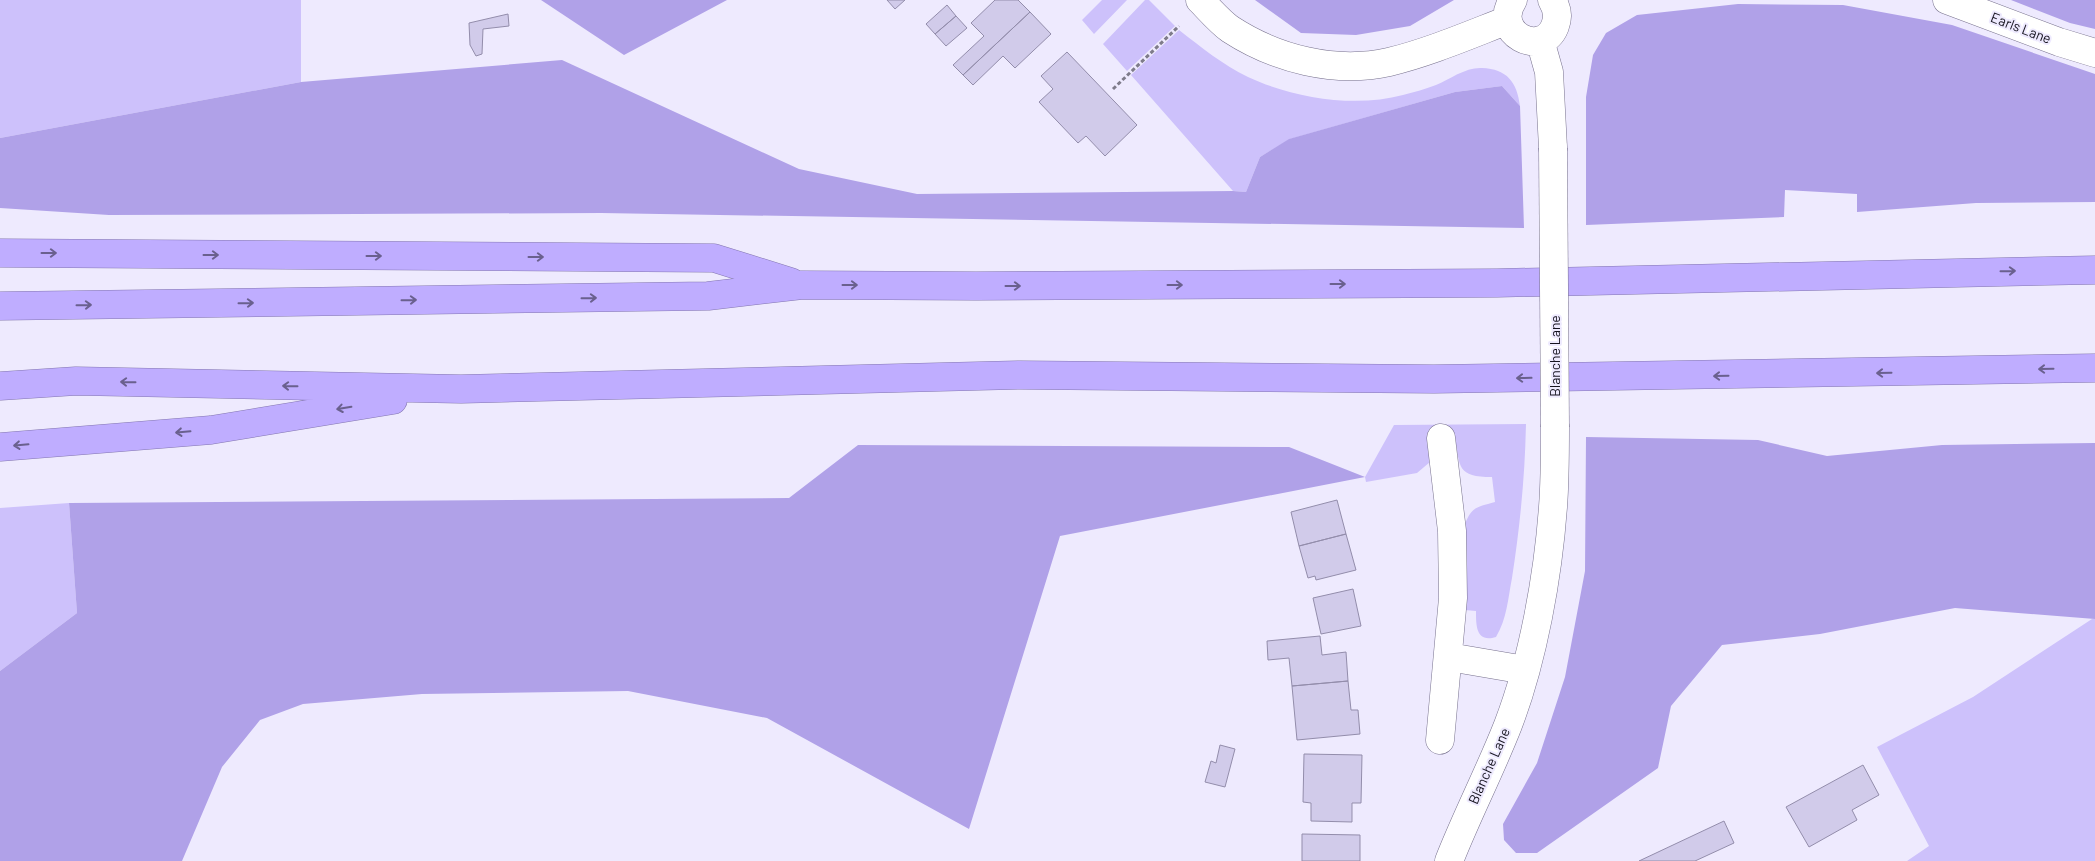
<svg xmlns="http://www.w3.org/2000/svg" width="2095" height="861" font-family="Barlow,sans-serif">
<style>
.green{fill:#cdc1fb}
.forest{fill:#b0a1e8}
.building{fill:#d1cbea;stroke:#938dab}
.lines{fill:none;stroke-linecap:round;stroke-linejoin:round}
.minor-casing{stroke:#77718d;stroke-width:29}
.highway-casing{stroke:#8477b0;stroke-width:29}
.path{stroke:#7e7b8a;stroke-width:3;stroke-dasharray:4 2.5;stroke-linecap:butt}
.minor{stroke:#fff;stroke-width:28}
.highway{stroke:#bfadff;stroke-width:28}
.minor-bridge-casing{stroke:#77718d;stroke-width:29;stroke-linecap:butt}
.minor-bridge{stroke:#fff;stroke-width:28}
.oneway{stroke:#6a608e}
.labels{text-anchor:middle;stroke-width:4;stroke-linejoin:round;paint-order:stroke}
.street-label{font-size:14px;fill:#15131e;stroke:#eeeafe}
</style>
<rect width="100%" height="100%" fill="#eeeafe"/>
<path class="green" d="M0 0H301V82L0 138Z
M1102 0H1127L1094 34 1082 20Z
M1145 0H1149L1175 26 1127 71 1103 44Z
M1179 30C1201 47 1223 65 1248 77 1293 98 1355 108 1403 95 1414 92 1426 89 1436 85 1450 79 1466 67 1482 68 1507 69 1517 82 1520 106L1502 86 1455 92 1290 139 1260 157 1246 192 1233 191 1131 75Z
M1526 424C1525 475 1520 527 1512 578 1508 598 1507 619 1496 637 1476 643 1476 626 1476 611L1465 610V524C1472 506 1478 507 1495 502L1492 477C1457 477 1460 467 1455 438L1427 440 1430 462 1417 473 1366 482 1365 477 1394 425Z
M69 503 77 613 0 671V508Z
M2092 619H2095V861H1907L1929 846 1877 747 1973 697Z"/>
<path class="forest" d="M541 0H727L624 55Z
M1255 0H1454L1410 26 1356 35 1301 33Z
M2011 0H2095V29L2070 23Z
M1738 4 1843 5 1952 25 2095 74V202L1976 203 1857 212V194L1785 190 1784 217 1586 225V97L1593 55 1606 33 1637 15Z
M562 60 799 169 917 194 1233 191 1246 192 1260 157 1289 139 1455 92 1502 86 1520 106 1524 228 601 213 109 215 0 208V138L301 82Z
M1586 437 1758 440 1827 456 1942 445 2095 443V619L1955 608 1820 634 1722 645 1671 706 1658 768 1537 853H1516L1504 840 1503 824 1537 763 1565 677 1585 571Z
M858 445 1289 447 1365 477 1060 536 969 829 767 718 628 691 422 694 303 704 260 720 222 767 182 861H0V671L77 613 69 503 789 498Z"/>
<path class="building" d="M887 0H905L895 9Z
M995 0H1018L1030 12 963 75 953 65 984 36 971 23Z
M947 5 956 16 935 34 926 24Z
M1030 12 1051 34 1015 68 1003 56 973 85 963 75Z
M508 14 509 26 483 29 482 54 476 56 470 45 469 23Z
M956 16 967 28 946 46 935 34Z
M1067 52 1137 125 1105 156 1086 136 1078 143 1039 102 1053 89 1041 76Z
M1337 500 1346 534 1299 546 1291 512Z
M1346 534 1356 570 1316 580 1315 576 1308 578 1299 546Z
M1353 589 1361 626 1321 634 1313 598Z
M1320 636 1322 655 1346 652 1348 681 1292 686 1289 658 1268 660 1267 641Z
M1348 681 1351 710H1358L1360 734 1297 740 1292 686Z
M1220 745 1235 749 1225 787 1205 782 1211 761 1216 763Z
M1304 754 1362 755 1361 803H1352V822L1311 821V803L1303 802Z
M1863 765 1879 795 1852 810 1857 820 1809 847 1786 807Z
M1724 821 1734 843 1695 861H1639Z
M1302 834 1360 835V861H1302Z"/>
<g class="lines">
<defs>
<path id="minor" d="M1200 0C1209 9 1219 21 1230 29 1276 59 1335 74 1389 62 1430 52 1469 35 1508 20
M1513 0C1491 33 1542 59 1555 26 1559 16 1557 8 1552 0
M1947 0 2059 42 2095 53
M1540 40 1549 72 1553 148
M1449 657 1525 670
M1440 740 1453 598 1452 531 1441 438
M1449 861C1467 815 1490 771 1508 725 1533 660 1548 576 1553 507 1555 481 1555 454 1555 427"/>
<path id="highway" d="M0 253 714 258 791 282
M0 306 708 296 802 285 976 286 1497 283 2095 270
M0 386 76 381 461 389 1020 375 1434 379 2095 368
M0 447 211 430 393 400"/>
</defs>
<use href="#minor" class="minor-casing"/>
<use href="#highway" class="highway-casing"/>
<path class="path" d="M1113 89 1179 26"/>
<use href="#minor" class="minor"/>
<use href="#highway" class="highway"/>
<defs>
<path id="minor-bridge" d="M1553 148 1555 427"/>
</defs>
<use href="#minor-bridge" class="minor-bridge-casing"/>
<use href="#minor-bridge" class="minor-bridge"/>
</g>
<defs><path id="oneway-shaft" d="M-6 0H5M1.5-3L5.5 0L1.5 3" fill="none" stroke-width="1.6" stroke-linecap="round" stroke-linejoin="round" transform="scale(1.25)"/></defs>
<g class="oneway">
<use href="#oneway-shaft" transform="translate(49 253)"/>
<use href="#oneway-shaft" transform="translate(211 255)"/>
<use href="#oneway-shaft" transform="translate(374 256)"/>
<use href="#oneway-shaft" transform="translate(536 257)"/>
<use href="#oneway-shaft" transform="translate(2008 271) rotate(-1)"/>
<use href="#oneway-shaft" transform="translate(1338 284)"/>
<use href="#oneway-shaft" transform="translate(850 285)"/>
<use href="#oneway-shaft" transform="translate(1175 285)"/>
<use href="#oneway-shaft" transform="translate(1013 286)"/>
<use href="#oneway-shaft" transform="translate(589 298) rotate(-1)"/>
<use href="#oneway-shaft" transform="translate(409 300) rotate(-1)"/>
<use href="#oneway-shaft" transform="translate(246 303) rotate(-1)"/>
<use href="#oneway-shaft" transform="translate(84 305) rotate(-1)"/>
<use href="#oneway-shaft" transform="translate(2046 369) rotate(179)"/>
<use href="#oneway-shaft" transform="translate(1884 373) rotate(179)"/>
<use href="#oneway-shaft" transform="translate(1721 376) rotate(179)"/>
<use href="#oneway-shaft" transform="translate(1524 378) rotate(179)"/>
<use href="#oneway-shaft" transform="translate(128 382) rotate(-179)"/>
<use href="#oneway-shaft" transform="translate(290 386) rotate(-179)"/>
<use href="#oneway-shaft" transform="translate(344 408) rotate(171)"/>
<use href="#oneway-shaft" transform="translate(183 432) rotate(175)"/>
<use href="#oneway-shaft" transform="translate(21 445) rotate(175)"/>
</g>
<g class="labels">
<g class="street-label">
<text transform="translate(2021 28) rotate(21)" y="5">Earls Lane</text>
<text transform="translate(1555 356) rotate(-90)" y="5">Blanche Lane</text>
<text transform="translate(1489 766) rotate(-66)" y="5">Blanche Lane</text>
</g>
</g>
</svg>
